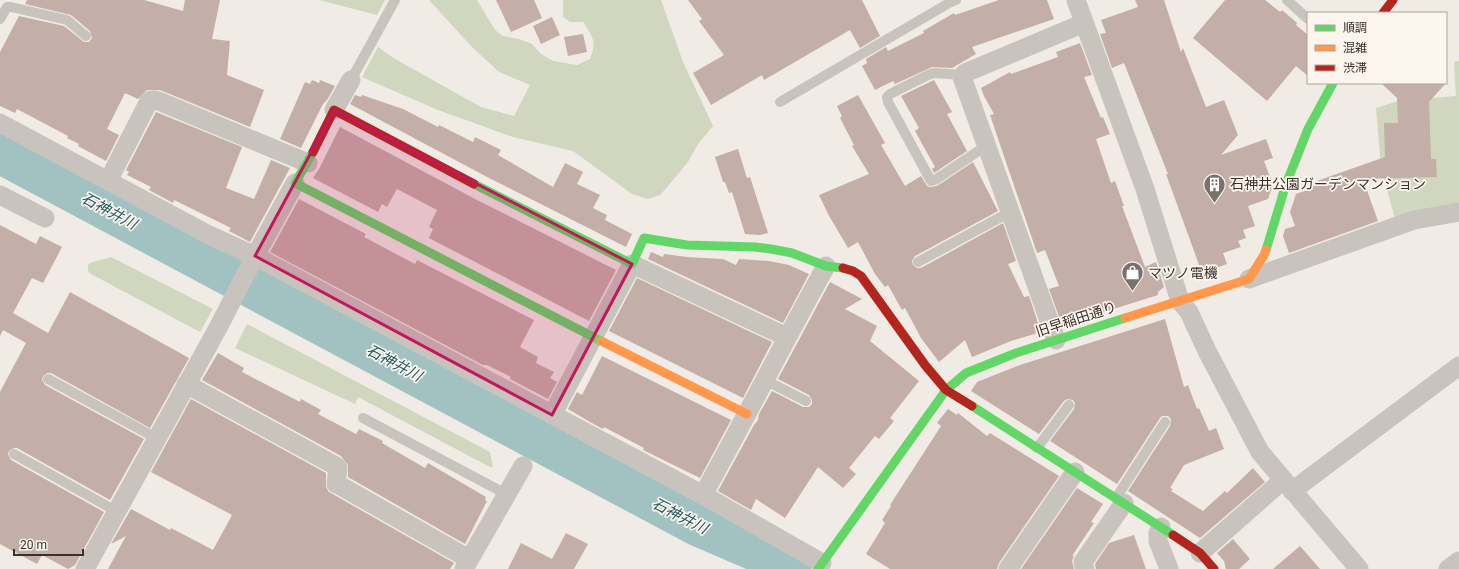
<svg xmlns="http://www.w3.org/2000/svg" width="1459" height="569" font-family="Roboto,'Noto Sans JP',sans-serif">
<style>
.green{fill:#d1d6bf}
.lines{fill:none;stroke-linecap:round;stroke-linejoin:round}
.river{stroke:#a1c2c1;stroke-width:41}
.building{fill:#c3afa7}
.lane{stroke:#c9c3be;stroke-width:10}
.street{stroke:#c9c3be;stroke-width:19}
.fast{stroke:#63d668;stroke-width:9}
.slow{stroke:#ff974d;stroke-width:9}
.jam{stroke:#b3261e;stroke-width:9}
.marked{fill:#c2185b;fill-opacity:0.2;stroke:#c2185b;stroke-width:3;stroke-linejoin:round}
.labels{text-anchor:middle;stroke-width:3.5;stroke-linejoin:round;paint-order:stroke}
.poi-label{font-size:14px;fill:#3b302b;stroke:#fbf5ee;text-anchor:start}
.street-label{font-size:14px;fill:#3b302b;stroke:#fbf5ee}
.water-label{font-size:15px;font-style:italic;fill:#1f5a5e;stroke:#fbf5ee}
</style>
<rect width="100%" height="100%" fill="#f0ebe5"/>
<path class="green" d="M319 0H385L377 15Z
M429 0H477L495 30 503 36 519 39 532 44 541 54 553 61 577 65 590 59C597 42 593 37 583 22H570L563 17V0H661L683 62 713 126 698 144 688 162 668 186 660 195 648 199 632 194 573 151 513 137 438 110 362 77 378 47 395 59 481 107 514 116 530 85 499 72 472 47Z
M1459 61V208L1395 219 1381 167 1376 108 1398 101 1456 96 1454 62Z
M111 257 213 309 200 332 91 274 88 271V265L90 263Z
M247 324 490 452 493 467H490L358 397 355 404 235 348Z"/>
<g class="lines">
<path class="river" d="M0 153 698 526 761 553 791 569"/>
</g>
<path class="building" d="M27 0H144L183 11 185 0H220L212 39 230 41 227 75 264 90 250 127 160 90H147L138 99 125 93 107 129 119 135 106 161 78 146 79 144 67 138 68 136 17 109 15 113 0 106V52L19 16 64 26 84 42H89L92 38 90 31 71 15 25 4Z
M496 0H534L542 18 511 32Z
M688 0H862L880 36 860 48 850 30 764 80 762 75 711 105 693 73 724 55 699 21 702 19Z
M999 0H1047L1054 19 972 47 976 54 952 68 932 67 895 84 893 81 875 90 862 66 867 63 866 59 886 47 888 51 924 33 923 31 954 13 955 15Z
M1135 0H1164L1181 52 1183 48 1206 107 1224 100 1238 135 1221 155 1266 139 1273 158 1264 161 1273 185 1268 199 1248 206 1255 226 1243 230 1246 238 1238 241 1241 247 1223 253 1227 264 1202 273 1166 174H1168L1124 63 1112 68 1100 34 1106 33 1101 20 1138 7Z
M1225 0H1265L1280 12 1282 10 1297 23 1296 25 1308 35V76L1296 66 1267 101 1193 38Z
M552 17 560 35 541 44 533 26Z
M583 34 587 52 568 56 564 37Z
M1080 43 1092 75 1084 77 1101 118 1103 117 1110 134 1096 139 1111 183 1115 181 1124 206H1122L1145 267 1156 262 1164 287 1158 292V295L1062 325 1049 289 1059 286 1045 250 1037 253 990 115 994 114 984 96 981 88 1010 72 1011 74 1058 57 1056 52Z
M312 80 319 83 320 80 335 86 327 100 323 104 301 148 280 139 305 82 310 84Z
M934 80 952 112 947 114 967 151 934 173 932 169 935 167 915 131 919 128 901 96Z
M1381 83H1446L1429 102 1431 159H1436L1437 177 1363 179 1378 221 1289 253 1283 236 1285 229 1295 226 1290 212 1296 194 1313 188 1311 183 1385 157 1384 123H1398L1397 98Z
M355 95 361 97 362 95 403 109 438 127 439 125 473 142 475 137 501 150 498 155 553 187 565 163 583 172 577 184 600 195 593 208 607 215 605 220 632 234 626 247 489 178 350 104Z
M858 95 885 143 881 145 905 186 921 176 927 186 930 187 937 186 973 162 998 211 915 256 912 261 913 265 917 268H921L1003 223 1016 261 1008 264 1024 297 1029 296 1041 332 1011 341 972 357 965 340 939 362 921 338 905 308 902 310 888 285 885 287 875 274 858 242 848 248 828 214 819 195 869 174 852 146 854 145 840 118 842 116 837 106Z
M156 112 242 147 226 188 254 199 271 160 290 168 250 242 229 231 231 228 174 200 173 203 149 190 151 187 127 175 129 172 126 170Z
M340 127 477 200 616 270 589 321 429 238 433 229 429 227 437 210 397 189 387 207 382 204 378 212 313 178 319 169Z
M738 149 747 178 750 177 768 233 760 235 745 234 732 192 729 193 725 182H723L715 157Z
M299 199 366 234 364 237 415 264 417 260 534 320 520 347 538 357 536 363 554 372 550 378 557 382 548 399 510 379 511 377 487 365H483L270 252Z
M0 225 36 244 40 236 62 247 43 283 32 278 13 313 48 333 70 292 189 358 150 428 51 373H47L43 376 42 380 45 385 144 439 110 500 17 448H14L9 451 8 454 11 460 104 512 75 565 68 569 42 555 37 564 0 544V392L26 343 3 330 0 336Z
M651 252 663 257 664 254 687 257 723 259 736 265 739 259 769 261 789 265 809 274 783 323 648 259Z
M637 278 772 342 743 398 609 331Z
M830 282 862 299 845 309 877 326 870 341 919 381 890 418 894 421 879 439 875 436 849 468 856 474 843 488 818 467 785 518 756 499 751 510 718 491 754 425 758 420 759 414 772 391 803 407H809L812 404V400L809 395 778 379Z
M1165 319 1184 387 1188 385 1197 409 1199 408 1209 431 1216 428 1224 449 1184 465 1170 488 1173 489 1171 491 1203 511 1225 491 1227 493 1253 468 1265 482 1200 538 1128 491 1170 426 1171 419 1168 416H1162L1160 418 1117 484 1050 441 1074 409 1075 403 1073 400 1067 399 1064 401 1039 434 971 391 977 382 1020 365Z
M218 353 244 368 242 372 300 402 301 399 321 410 318 414 356 434 359 429 383 441 382 443 425 468 428 463 486 497 485 500 487 501 465 544 348 477V465L341 456 202 380Z
M602 356 731 420 700 478 643 450 644 448 604 427 603 429 590 422 568 409 577 392 582 395Z
M191 399 326 473V487L329 492 454 563 450 569H108L126 536 111 544 131 509 170 530 171 528 213 550 232 515 151 472Z
M948 409 957 415 958 413 987 436 990 433 1059 476 999 563 997 569H890L866 554 885 523 882 520 891 506 890 505 941 426 937 423Z
M1077 488 1103 504 1091 522 1094 523 1072 556 1074 555 1072 561 1074 569H1021Z
M566 533 588 544 574 569H508L521 543 552 559Z
M1134 535 1146 569H1096L1095 564 1109 543Z
M1233 539 1250 559 1239 569H1226L1224 561 1217 553Z
M1300 546 1320 569H1273Z"/>
<g class="lines">
<path class="lane" d="M1287 0 1308 19
M0 19 7 7H11L67 20 86 36
M963 75 934 73 928 75 890 94 887 97 888 102 931 181 935 180 986 146
M351 80 395 0
M780 102 949 3 956 0
M918 262 1010 212
M48 379 156 438
M765 380 806 401
M363 418 506 494
M1037 448 1069 405
M14 454 116 511
M1116 498 1165 422"/>
<path class="street" d="M1076 0 1145 189 1180 301 1189 312 1207 351 1260 452 1359 569
M334 110 351 80
M0 123 209 235 255 256 703 495 822 563
M108 181 148 103 151 100H156L308 163
M0 195 45 218
M1249 279 1414 220 1459 212
M1056 340 962 77 965 73 1084 23
M186 384 336 466 338 468 336 484 339 485 469 559
M552 415 632 264 787 337
M1292 491 1459 366
M703 495C745 419 784 342 826 266
M1161 527 1158 533V541L1169 569
M1200 553 1283 480
M85 569 219 326 255 256 295 183
M464 569 523 466
M1008 569 1075 472
M1085 569 1083 562 1124 503
M1448 569 1459 561"/>
<path class="fast" d="M313 152 295 183 601 341
M474 184 632 264 644 238 687 245 755 247 771 249 792 253 826 266 843 268
M1266 250 1286 184 1308 129 1333 83
M972 406 1173 535
M818 569 946 390 966 373 1016 353 1125 318"/>
<path class="slow" d="M1125 318 1249 279 1264 255 1266 250
M601 341 747 414"/>
<path class="jam" d="M1383 13 1393 0
M313 152 334 110 474 184
M843 268 853 271 861 276 925 365 946 390 972 406
M1173 535 1200 553 1214 569"/>
</g>
<path class="marked" d="M334 110 632 264 552 415 255 256Z"/>
<defs>
<symbol id="building-pin" viewBox="-11 -11 22 30"><path d="M0 17L-7.5 6A9.5 9.5 0 1 1 7.5 6Z" fill="#7a716c" stroke="#fbf5ee"/><path d="M-4-6H4V6H1V3H-1V6H-4ZM-2.5-4.3h1.7v1.8h-1.7ZM.8-4.3h1.7v1.8H.8ZM-2.5-1h1.7V.8h-1.7ZM.8-1h1.7V.8H.8Z" fill="#fff"/></symbol>
<symbol id="shop-pin" viewBox="-11 -11 22 30"><path d="M0 17L-7.5 6A9.5 9.5 0 1 1 7.5 6Z" fill="#7a716c" stroke="#fbf5ee"/><path d="M-5-2.5h2.3a2.7 3.5 0 0 1 5.4 0H5L5.5 6h-11ZM-1.5-2.5h3a1.5 2.3 0 0 0-3 0Z" fill="#fff"/></symbol>
</defs>
<g fill-rule="evenodd">
<use href="#building-pin" x="1202" y="172" width="25" height="34"/>
<use href="#shop-pin" x="1120" y="260" width="25" height="34"/>
</g>
<g class="labels">
<g class="poi-label">
<text x="1230" y="189">石神井公園ガーデンマンション</text>
<text x="1148" y="278">マツノ電機</text>
</g>
<g class="street-label">
<text transform="translate(1076 319) rotate(-18)" y="5">旧早稲田通り</text>
</g>
<g class="water-label">
<text transform="translate(109 211) rotate(28)" y="5">石神井川</text>
<text transform="translate(394 363) rotate(28)" y="5">石神井川</text>
<text transform="translate(680 516) rotate(27)" y="5">石神井川</text>
</g>
</g>
<rect x="1307" y="12" width="140" height="72" fill="#fbf5ee" stroke="#aea6a0"/>
<rect x="1315" y="25" width="20" height="6" fill="#63d668" stroke="#aea6a0"/>
<text x="1343" y="32" font-size="12" fill="#3b302b">順調</text>
<rect x="1315" y="45" width="20" height="6" fill="#ff974d" stroke="#aea6a0"/>
<text x="1343" y="52" font-size="12" fill="#3b302b">混雑</text>
<rect x="1315" y="65" width="20" height="6" fill="#b3261e" stroke="#aea6a0"/>
<text x="1343" y="72" font-size="12" fill="#3b302b">渋滞</text>
<path d="M14 549v6h69v-6" fill="none" stroke="#3b302b" stroke-width="2"/>
<text x="20" y="549" font-size="12" fill="#3b302b" stroke="#fbf5ee" stroke-width="3" paint-order="stroke">20 m</text>
</svg>
